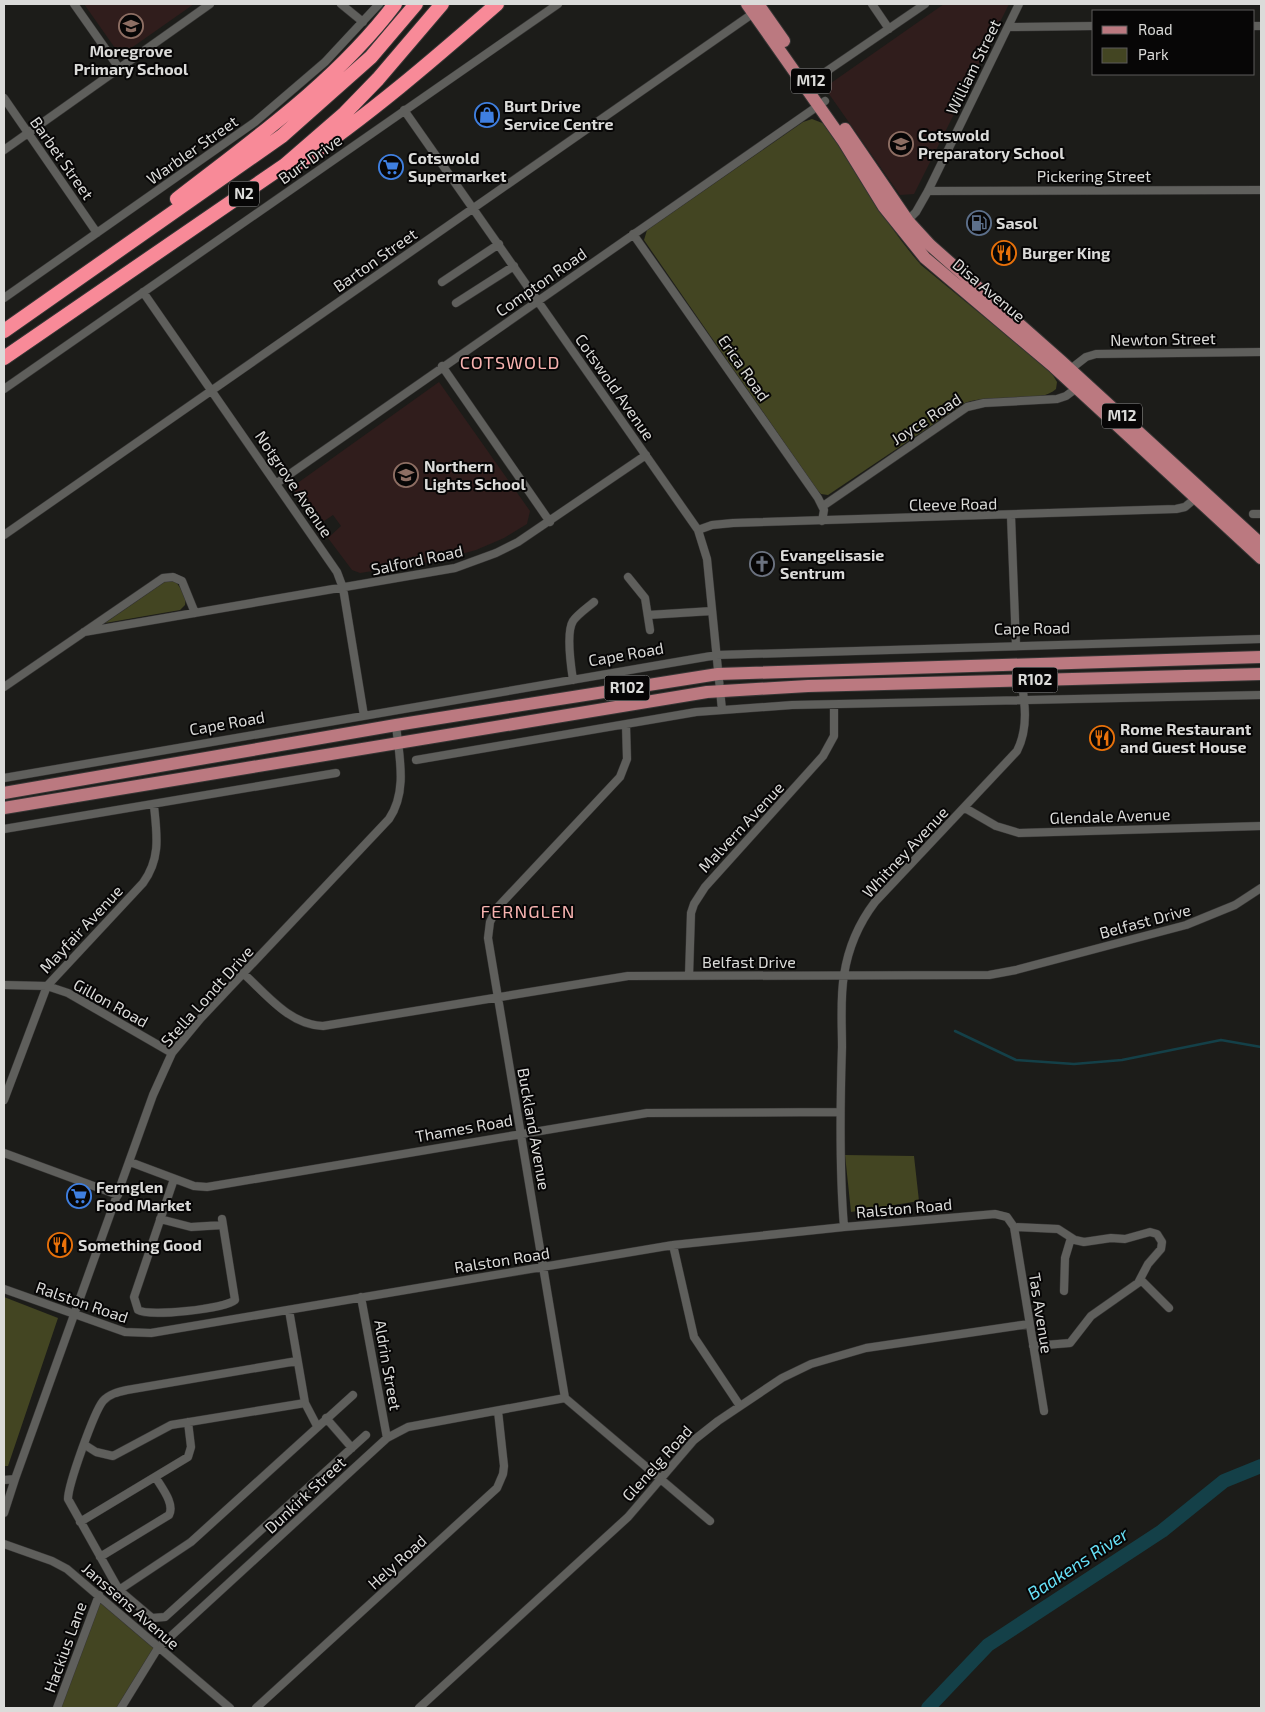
<svg xmlns="http://www.w3.org/2000/svg" width="1265" height="1712" font-family="'Exo 2',sans-serif">
<style>
.education{fill:#301d1c}
.green{fill:#434522}
.lines{fill:none;stroke-linecap:round;stroke-linejoin:round}
.stream{stroke:#144048;stroke-width:2.5}
.river{stroke:#144048;stroke-width:14}
.street-casing{stroke:#363534;stroke-width:9}
.primary-casing{stroke:#363534;stroke-width:14}
.highway-casing{stroke:#363534;stroke-width:16}
.street{stroke:#5f5f5c;stroke-width:8}
.primary{stroke:#bb7980;stroke-width:12}
.highway{stroke:#f88a98;stroke-width:14}
.labels{text-anchor:middle;stroke-width:4;stroke-linejoin:round;paint-order:stroke}
.shield{fill:#070606;stroke:#9b9b9a;stroke-width:1}
.shield-label{font-size:15px;font-weight:bold;fill:#dbdbd9}
.poi-label{font-size:16px;font-weight:bold;fill:#dbdbd9;stroke:#070606;text-anchor:start}
.street-label{font-size:16px;fill:#dbdbd9;stroke:#070606}
.neighbourhood-label{font-size:18px;letter-spacing:1px;fill:#f6b2af;stroke:#070606}
.water-label{font-size:18px;font-style:italic;fill:#66dff5;stroke:#070606}
</style>
<rect width="100%" height="100%" fill="#1c1c19"/>
<path class="education" d="M84 4H194L127 51 115 48Z
M944 4H1009L914 194 900 195 829 94 831 83Z
M439 382 530 511 527 524 504 538 476 550 436 561 360 573 352 570 328 538 341 526 333 515 318 525 292 487Z"/>
<path class="green" d="M812 119 825 124C857 171 883 222 921 265L1051 372 1057 382 1056 389C1040 405 988 393 965 403L828 495 821 494 817 490 644 240 647 230 803 122Z
M167 580 176 582 186 596 185 605 180 610 105 623Z
M845 1155 914 1156 919 1201 851 1212Z
M4 1297 58 1318 8 1466H4Z
M99 1598 156 1646 118 1708H60Z"/>
<g class="lines">
<path class="stream" d="M955 1031 1016 1060 1074 1064 1122 1060 1221 1040 1261 1047"/>
<path class="river" d="M928 1708 988 1645 1162 1531 1224 1481 1261 1466"/>
<defs>
<path id="street" d="M74 4 119 68
M341 4 363 22
M872 4 889 29
M1254 26H1261
M1008 27 1094 26
M805 86 925 4
M4 98 97 233
M404 110 698 530 707 559 722 710
M4 150 210 4
M928 191 1261 190
M905 223 916 212 928 191 1019 4
M633 234 818 498 824 510 822 521
M442 282 499 244
M143 292 337 572 343 588 364 716
M4 298 255 122 325 62 379 4
M456 303 514 266
M442 366 550 522
M1068 371 1086 357 1096 354 1261 352
M4 389 558 4
M277 483 825 101
M823 506 967 407 984 403 1057 399 1066 396 1078 387
M1253 514H1261
M1011 516 1016 645
M698 530 712 525 733 523 1176 509 1185 507 1198 496
M4 535 755 12
M628 577 645 598 650 630
M648 615 712 611
M84 632 455 568 496 553 518 542 646 455
M573 680C571 667 566 632 573 621 578 614 587 608 594 602
M4 687 163 578 173 577 182 581 195 613
M626 725 627 759 620 777 497 908 490 922 488 938 565 1398 710 1521
M416 760 696 712 792 705 1261 695
M4 778 717 655 1261 639
M965 808 996 826 1019 833 1261 826
M4 829 336 773
M244 974C267 995 290 1025 323 1026L628 976 989 975 1016 970 1186 925 1235 905 1261 888
M689 976 691 913 694 904 705 887 823 756 834 736V706
M4 985 47 986 68 993 172 1053
M4 1100 47 986 143 883C161 858 157 835 154 806
M4 1153 118 1195
M130 1162 194 1186 207 1187 647 1113 840 1112
M174 1179 134 1297 138 1310C149 1317 225 1309 235 1300L222 1219
M160 1219 191 1227 223 1225
M844 1227C839 1166 840 1108 842 1047 842 1024 840 998 844 975 848 949 859 923 875 902L1017 751C1031 724 1023 693 1019 664
M1014 1227 1058 1229 1075 1240 1084 1242 1111 1238 1125 1239 1150 1232 1157 1234 1162 1242 1161 1249 1148 1264 1138 1283 1091 1316 1070 1343 1033 1346
M673 1245 694 1337 740 1406
M1141 1280 1169 1308
M4 1289 125 1332 151 1333 673 1245 844 1227 995 1214 1007 1217 1014 1227 1044 1411
M1064 1291 1065 1258 1071 1238
M361 1297 387 1438
M289 1310 305 1403 317 1426
M353 1395 191 1542 119 1590 152 1618 165 1617 366 1435
M326 1418 352 1448
M85 1445 96 1452 113 1456 171 1425 305 1403
M4 1480 15 1479 153 1095 172 1053 201 1018 389 819C408 791 399 756 396 725
M4 1513 15 1479
M80 1522 188 1457 191 1447 188 1422
M4 1544 52 1561 67 1569 230 1708
M100 1557 169 1515C175 1504 162 1488 156 1478
M119 1590 68 1499C68 1485 94 1412 103 1401 109 1394 118 1392 127 1390L297 1361
M57 1708 99 1595
M121 1708 158 1648 387 1438 408 1427 565 1398
M256 1708 497 1488 503 1474 504 1466 498 1411
M419 1708 628 1517 694 1440 718 1421 782 1378 811 1364 866 1348 1029 1324"/>
<path id="primary" d="M747 4 844 142 884 207 925 258 1054 367 1261 558
M758 4 784 41
M845 129 908 221 930 245 1061 361 1261 544
M4 793 396 725 718 674 1261 657
M4 808 707 692 808 686 1261 674"/>
<path id="highway" d="M297 164C368 116 433 60 497 4
M177 199C253 140 336 82 395 4
M4 331 282 136 371 57 416 4
M4 358 285 165 345 113 378 79 442 4"/>
</defs>
<use href="#street" class="street-casing"/>
<use href="#primary" class="primary-casing"/>
<use href="#highway" class="highway-casing"/>
<use href="#street" class="street"/>
<use href="#primary" class="primary"/>
<use href="#highway" class="highway"/>
</g>
<defs>
<symbol id="school-ring" viewBox="-11 -11 22 22"><circle r="9.5" fill="#070606" stroke="#8d6e63" stroke-width="1.5"/><path d="M0-5L7-2L0 1L-7-2ZM-4 1L0 2.5L4 1V4Q0 6-4 4Z" fill="#8d6e63"/></symbol>
<symbol id="shop-ring" viewBox="-11 -11 22 22"><circle r="9.5" fill="#070606" stroke="#3f7fe0" stroke-width="1.5"/><path d="M-5-2.5h2.3a2.7 3.5 0 0 1 5.4 0H5L5.5 6h-11ZM-1.5-2.5h3a1.5 2.3 0 0 0-3 0Z" fill="#3f7fe0"/></symbol>
<symbol id="supermarket-ring" viewBox="-11 -11 22 22"><circle r="9.5" fill="#070606" stroke="#3f7fe0" stroke-width="1.5"/><path d="M-6-5.5h2.5l.6 2H6L4.5 2H-2.5L-4.4-4H-6ZM-1.5 3.2a1.3 1.3 0 1 0 .1 0ZM3 3.2a1.3 1.3 0 1 0 .1 0Z" fill="#3f7fe0"/></symbol>
<symbol id="fuel-ring" viewBox="-11 -11 22 22"><circle r="9.5" fill="#070606" stroke="#5c6f8a" stroke-width="1.5"/><path d="M-5.5-6h7V0h2V4h1.3V-2.5L3-4.5l.8-.8L6-3V5H2.5V1h-1V6h-7ZM-4.2-4.7v3.2H.2V-4.7Z" fill="#5c6f8a"/></symbol>
<symbol id="restaurant-ring" viewBox="-11 -11 22 22"><circle r="9.5" fill="#070606" stroke="#e8710a" stroke-width="1.5"/><path d="M-5-6h1v4h1v-4h1v4h1v-4h1v5L-1.5 .5V6h-2V.5L-5-1ZM5-6V6H3V1.5H1.5Q1.5-4 5-6Z" fill="#e8710a"/></symbol>
<symbol id="church-ring" viewBox="-11 -11 22 22"><circle r="9.5" fill="#070606" stroke="#6b7280" stroke-width="1.5"/><path d="M-1.2-6h2.4v3.5h3.3v2.4h-3.3V6h-2.4V-.1h-3.3v-2.4h3.3Z" fill="#6b7280"/></symbol>
</defs>
<g fill-rule="evenodd">
<use href="#school-ring" x="117" y="12" width="28" height="28"/>
<use href="#shop-ring" x="473" y="101" width="28" height="28"/>
<use href="#school-ring" x="887" y="130" width="28" height="28"/>
<use href="#supermarket-ring" x="377" y="153" width="28" height="28"/>
<use href="#fuel-ring" x="965" y="209" width="28" height="28"/>
<use href="#restaurant-ring" x="990" y="239" width="28" height="28"/>
<use href="#school-ring" x="392" y="461" width="28" height="28"/>
<use href="#church-ring" x="748" y="550" width="28" height="28"/>
<use href="#restaurant-ring" x="1088" y="724" width="28" height="28"/>
<use href="#supermarket-ring" x="65" y="1182" width="28" height="28"/>
<use href="#restaurant-ring" x="46" y="1231" width="28" height="28"/>
</g>
<g class="labels">
<g class="shield">
<rect x="791" y="68.5" width="40" height="25" rx="4"/>
<rect x="229" y="181.5" width="30" height="25" rx="4"/>
<rect x="1102" y="403.5" width="40" height="25" rx="4"/>
<rect x="1012.5" y="667.5" width="45" height="25" rx="4"/>
<rect x="604.5" y="675.5" width="45" height="25" rx="4"/>
</g>
<g class="shield-label">
<text x="811" y="86">M12</text>
<text x="244" y="199">N2</text>
<text x="1122" y="421">M12</text>
<text x="1035" y="685">R102</text>
<text x="627" y="693">R102</text>
</g>
<g class="poi-label">
<text x="131" y="57" text-anchor="middle">Moregrove<tspan x="131" dy="18">Primary School</tspan></text>
<text x="504" y="112">Burt Drive<tspan x="504" dy="18">Service Centre</tspan></text>
<text x="918" y="141">Cotswold<tspan x="918" dy="18">Preparatory School</tspan></text>
<text x="408" y="164">Cotswold<tspan x="408" dy="18">Supermarket</tspan></text>
<text x="996" y="229">Sasol</text>
<text x="1022" y="259">Burger King</text>
<text x="424" y="472">Northern<tspan x="424" dy="18">Lights School</tspan></text>
<text x="780" y="561">Evangelisasie<tspan x="780" dy="18">Sentrum</tspan></text>
<text x="1120" y="735">Rome Restaurant<tspan x="1120" dy="18">and Guest House</tspan></text>
<text x="96" y="1193">Fernglen<tspan x="96" dy="18">Food Market</tspan></text>
<text x="78" y="1251">Something Good</text>
</g>
<g class="street-label">
<text transform="translate(973 67) rotate(-64)" y="6">William Street</text>
<text transform="translate(192 150) rotate(-35)" y="6">Warbler Street</text>
<text transform="translate(62 158) rotate(55)" y="6">Barbet Street</text>
<text transform="translate(310 159) rotate(-35)" y="6">Burt Drive</text>
<text x="1094" y="182">Pickering Street</text>
<text transform="translate(375 260) rotate(-35)" y="6">Barton Street</text>
<text transform="translate(541 282) rotate(-35)" y="6">Compton Road</text>
<text transform="translate(989 290) rotate(40)" y="6">Disa Avenue</text>
<text transform="translate(1163 339) rotate(-1)" y="6">Newton Street</text>
<text transform="translate(744 368) rotate(55)" y="6">Erica Road</text>
<text transform="translate(615 387) rotate(55)" y="6">Cotswold Avenue</text>
<text transform="translate(926 419) rotate(-33)" y="6">Joyce Road</text>
<text transform="translate(294 484) rotate(56)" y="6">Notgrove Avenue</text>
<text transform="translate(953 504) rotate(-1)" y="6">Cleeve Road</text>
<text transform="translate(417 560) rotate(-12)" y="6">Salford Road</text>
<text transform="translate(1032 628) rotate(-1)" y="6">Cape Road</text>
<text transform="translate(626 654) rotate(-10)" y="6">Cape Road</text>
<text transform="translate(227 723) rotate(-10)" y="6">Cape Road</text>
<text transform="translate(1110 816) rotate(-2)" y="6">Glendale Avenue</text>
<text transform="translate(741 827) rotate(-47)" y="6">Malvern Avenue</text>
<text transform="translate(905 852) rotate(-47)" y="6">Whitney Avenue</text>
<text transform="translate(1145 921) rotate(-15)" y="6">Belfast Drive</text>
<text transform="translate(81 929) rotate(-47)" y="6">Mayfair Avenue</text>
<text x="749" y="968">Belfast Drive</text>
<text transform="translate(207 996) rotate(-48)" y="6">Stella Londt Drive</text>
<text transform="translate(111 1003) rotate(29)" y="6">Gillon Road</text>
<text transform="translate(464 1128) rotate(-10)" y="6">Thames Road</text>
<text transform="translate(534 1129) rotate(80)" y="6">Buckland Avenue</text>
<text transform="translate(904 1208) rotate(-5)" y="6">Ralston Road</text>
<text transform="translate(502 1260) rotate(-9)" y="6">Ralston Road</text>
<text transform="translate(82 1302) rotate(19)" y="6">Ralston Road</text>
<text transform="translate(1041 1313) rotate(81)" y="6">Tas Avenue</text>
<text transform="translate(388 1365) rotate(80)" y="6">Aldrin Street</text>
<text transform="translate(657 1463) rotate(-48)" y="6">Glenelg Road</text>
<text transform="translate(305 1495) rotate(-43)" y="6">Dunkirk Street</text>
<text transform="translate(397 1562) rotate(-42)" y="6">Hely Road</text>
<text transform="translate(131 1606) rotate(41)" y="6">Janssens Avenue</text>
<text transform="translate(65 1647) rotate(-70)" y="6">Hackius Lane</text>
</g>
<g class="neighbourhood-label">
<text x="510" y="369">COTSWOLD</text>
<text x="528" y="918">FERNGLEN</text>
</g>
<g class="water-label">
<text transform="translate(1078 1564) rotate(-33)" y="6">Baakens River</text>
</g>
</g>
<rect width="1265" height="1712" fill="none" stroke="#dbdbd9" stroke-width="10"/>
<rect x="1092" y="10" width="162" height="65" fill="#070606" stroke="#5c5b5a"/>
<rect x="1102" y="26" width="25" height="8" fill="#bb7980" stroke="#5c5b5a"/>
<text x="1138" y="35" font-size="15" fill="#dbdbd9">Road</text>
<rect x="1102" y="48" width="25" height="15" fill="#434522" stroke="#5c5b5a"/>
<text x="1138" y="60" font-size="15" fill="#dbdbd9">Park</text>
</svg>
